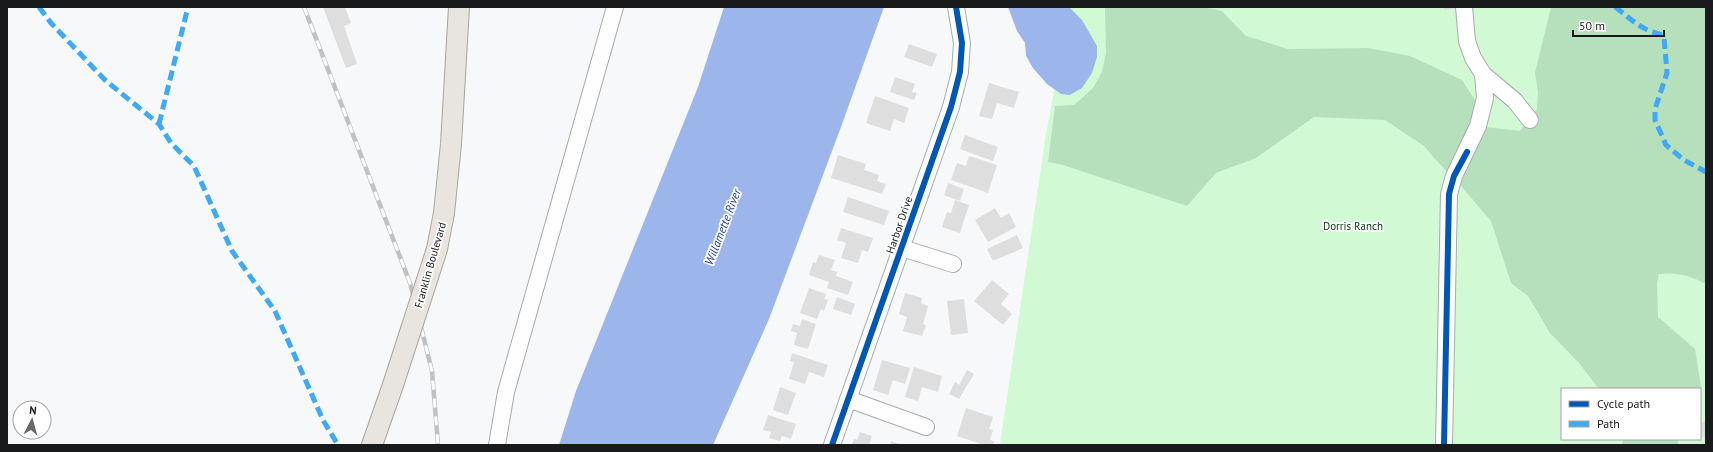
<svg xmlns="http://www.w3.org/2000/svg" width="1713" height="452" font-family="'PT Sans',sans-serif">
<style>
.green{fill:#d0f9d4;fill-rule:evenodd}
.forest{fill:#b6dfbb}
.water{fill:#9cb6eb}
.building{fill:#dededf}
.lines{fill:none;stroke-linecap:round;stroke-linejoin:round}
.minor-casing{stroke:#aaabac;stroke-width:18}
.major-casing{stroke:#aaa59d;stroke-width:22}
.minor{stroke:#fefefe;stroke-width:16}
.major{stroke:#e8e5e0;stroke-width:20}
.rail-casing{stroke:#c0c1c1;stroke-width:4.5}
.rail{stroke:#fff;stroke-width:3;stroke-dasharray:9;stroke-linecap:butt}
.major-bridge-casing{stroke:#aaa59d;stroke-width:22;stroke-linecap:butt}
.major-bridge{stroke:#e8e5e0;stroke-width:20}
.quiet{stroke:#3fa9f5;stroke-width:5;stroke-dasharray:10 5;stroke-linecap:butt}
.cycleway-casing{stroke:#fff;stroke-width:8}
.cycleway{stroke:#0057b8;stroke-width:6}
.labels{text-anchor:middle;stroke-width:3.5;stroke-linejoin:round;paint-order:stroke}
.street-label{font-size:11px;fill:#191a1c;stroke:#fff}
.park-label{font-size:11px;fill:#00380c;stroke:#fff}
.water-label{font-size:12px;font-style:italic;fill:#1e4098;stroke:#fff}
</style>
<rect width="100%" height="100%" fill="#f6f8fa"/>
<path class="green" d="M1070 7H1706V445H1000L1046 134ZM1562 389H1700V439H1562Z"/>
<path class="forest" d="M1105 7H1203L1222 11 1246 36 1288 49 1368 48 1410 56 1462 80 1478 105 1485 127 1520 131 1537 109 1538 92 1535 73 1551 7H1706V284C1691 276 1676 272 1659 274L1657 283 1658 317 1695 349 1701 387 1700 389H1599L1579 363 1550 333 1528 296 1511 283 1491 221 1461 186 1435 159 1424 146 1385 120 1314 117 1256 158 1216 173 1187 206 1060 164 1048 162 1055 106 1074 105 1093 88 1102 72 1106 53Z
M1623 439H1678V445H1622Z"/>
<path class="water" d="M724 7H884L841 127 769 319 713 445H559L576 391 698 87Z
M1008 7H1069L1082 20 1097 46V57L1092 73 1082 88 1070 95 1061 94 1047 84 1033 68 1026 56 1025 43 1017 31Z"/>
<path class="building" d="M323 7H345L351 23 344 26 357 64 346 68Z
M1444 7H1463V8L1444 10Z
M909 44 937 54 932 67 904 57Z
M895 77 915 84 912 92 917 93 914 100 890 92Z
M989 83 1019 92 1014 108 997 103 992 119 979 116Z
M875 96 909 108 904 123 894 119 890 131 866 123Z
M965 135 998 147 993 161 960 149Z
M838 155 866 164 864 170 879 175 877 181 886 184 882 194 831 178Z
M969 156 997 165 988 193 951 180 957 163 966 166Z
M948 183 964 189 960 201 944 195Z
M848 197 889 211 884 225 843 212Z
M955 200 969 205 960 233 942 227 947 212 951 213Z
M995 208 1001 218 1009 213 1016 227 988 242 975 220Z
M841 228 873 238 868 252 862 250 858 263 841 258 846 243 837 240Z
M1017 235 1023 248 993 261 987 249Z
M819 255 835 260 831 270 837 272 836 276 853 282 848 295 827 288 829 282 809 275 813 262 816 263Z
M992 280 1009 294 1001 304 1012 314 1003 325 974 301Z
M809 288 826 294 824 299 828 300 824 311 821 309 817 319 800 313Z
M905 293 922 298 921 303 928 306 923 324 926 325 922 336 903 331 907 317 899 314Z
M837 297 855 304 851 315 833 309Z
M964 299 968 333 951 335 947 301Z
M802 319 816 324 808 349 794 345 797 333 791 331 793 324 800 326Z
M792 353 828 365 824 377 809 372 805 384 789 379 794 362 790 361Z
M882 360 910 368 905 384 893 380 888 395 873 390Z
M914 367 942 376 938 392 922 387 918 401 905 397Z
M967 370 974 374 959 399 949 394 955 382 959 385Z
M780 387 796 393 788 415 773 410Z
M966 408 993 417 989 429 993 430 990 440 994 441 993 445H984L957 436Z
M768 415 796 424 791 439 782 436 780 441 769 438 771 432 763 430Z
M1700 422H1706V437H1700Z
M860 432 872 436 869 445H852L854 439 857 440Z
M891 441 901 445H890Z"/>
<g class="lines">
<defs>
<path id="minor" d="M1464 7 1467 41 1473 58 1483 74 1515 101 1530 120
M902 248 953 264
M848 399 926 427
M497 445 506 392 615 7
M832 445 951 107 960 72 962 43 956 7
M1444 445 1449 194 1454 176 1478 126 1485 98 1483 74"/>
<path id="major" d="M444 213 451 144 459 7
M372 445 393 385"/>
</defs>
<use href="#minor" class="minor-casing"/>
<use href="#major" class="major-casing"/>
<use href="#minor" class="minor"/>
<use href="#major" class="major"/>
<defs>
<path id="rail" d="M304 7 410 283 432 371 438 445"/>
</defs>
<use href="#rail" class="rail-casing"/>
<use href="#rail" class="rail"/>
<defs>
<path id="major-bridge" d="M393 385 437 249 444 213"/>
</defs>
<use href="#major-bridge" class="major-bridge-casing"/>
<use href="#major-bridge" class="major-bridge"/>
<path class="quiet" d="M39 7 51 23 105 80 159 124 171 143 194 166 232 251 275 311 323 420 338 445
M1615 7C1628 16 1637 27 1653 32 1657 34 1660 33 1664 37L1667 73 1655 109V120L1666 145 1684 160 1706 172
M159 124 188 7"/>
<defs>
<path id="cycleway" d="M832 445 951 107 960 72 962 43 956 7
M1444 445 1449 194 1454 176 1467 152"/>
</defs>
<use href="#cycleway" class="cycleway-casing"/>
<use href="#cycleway" class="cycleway"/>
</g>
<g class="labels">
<g class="street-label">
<text transform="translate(899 225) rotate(-71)" y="4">Harbor Drive</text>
<text transform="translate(430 265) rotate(-74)" y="4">Franklin Boulevard</text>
</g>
<g class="park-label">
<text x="1353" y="230">Dorris Ranch</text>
</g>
<g class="water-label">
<text transform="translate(723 227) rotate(-69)" y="4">Willamette River</text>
</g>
</g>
<rect width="1713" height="452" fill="none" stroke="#191a1c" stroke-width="16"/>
<rect x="1561" y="388" width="140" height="52" fill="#ffffff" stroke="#a3a3a4"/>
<rect x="1569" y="401" width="20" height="6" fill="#0057b8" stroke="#a3a3a4"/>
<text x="1597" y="408" font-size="12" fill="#191a1c">Cycle path</text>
<rect x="1569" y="421" width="20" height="6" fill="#3fa9f5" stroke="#a3a3a4"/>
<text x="1597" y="428" font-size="12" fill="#191a1c">Path</text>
<g transform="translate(32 420) rotate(6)"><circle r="19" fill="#ffffff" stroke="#a3a3a4"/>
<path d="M0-3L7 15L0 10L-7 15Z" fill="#66686a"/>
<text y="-6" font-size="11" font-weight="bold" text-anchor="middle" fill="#191a1c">N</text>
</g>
<path d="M1573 30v6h91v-6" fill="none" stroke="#191a1c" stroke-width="2"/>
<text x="1579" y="30" font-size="12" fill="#191a1c" stroke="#ffffff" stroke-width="3" paint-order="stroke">50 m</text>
</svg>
